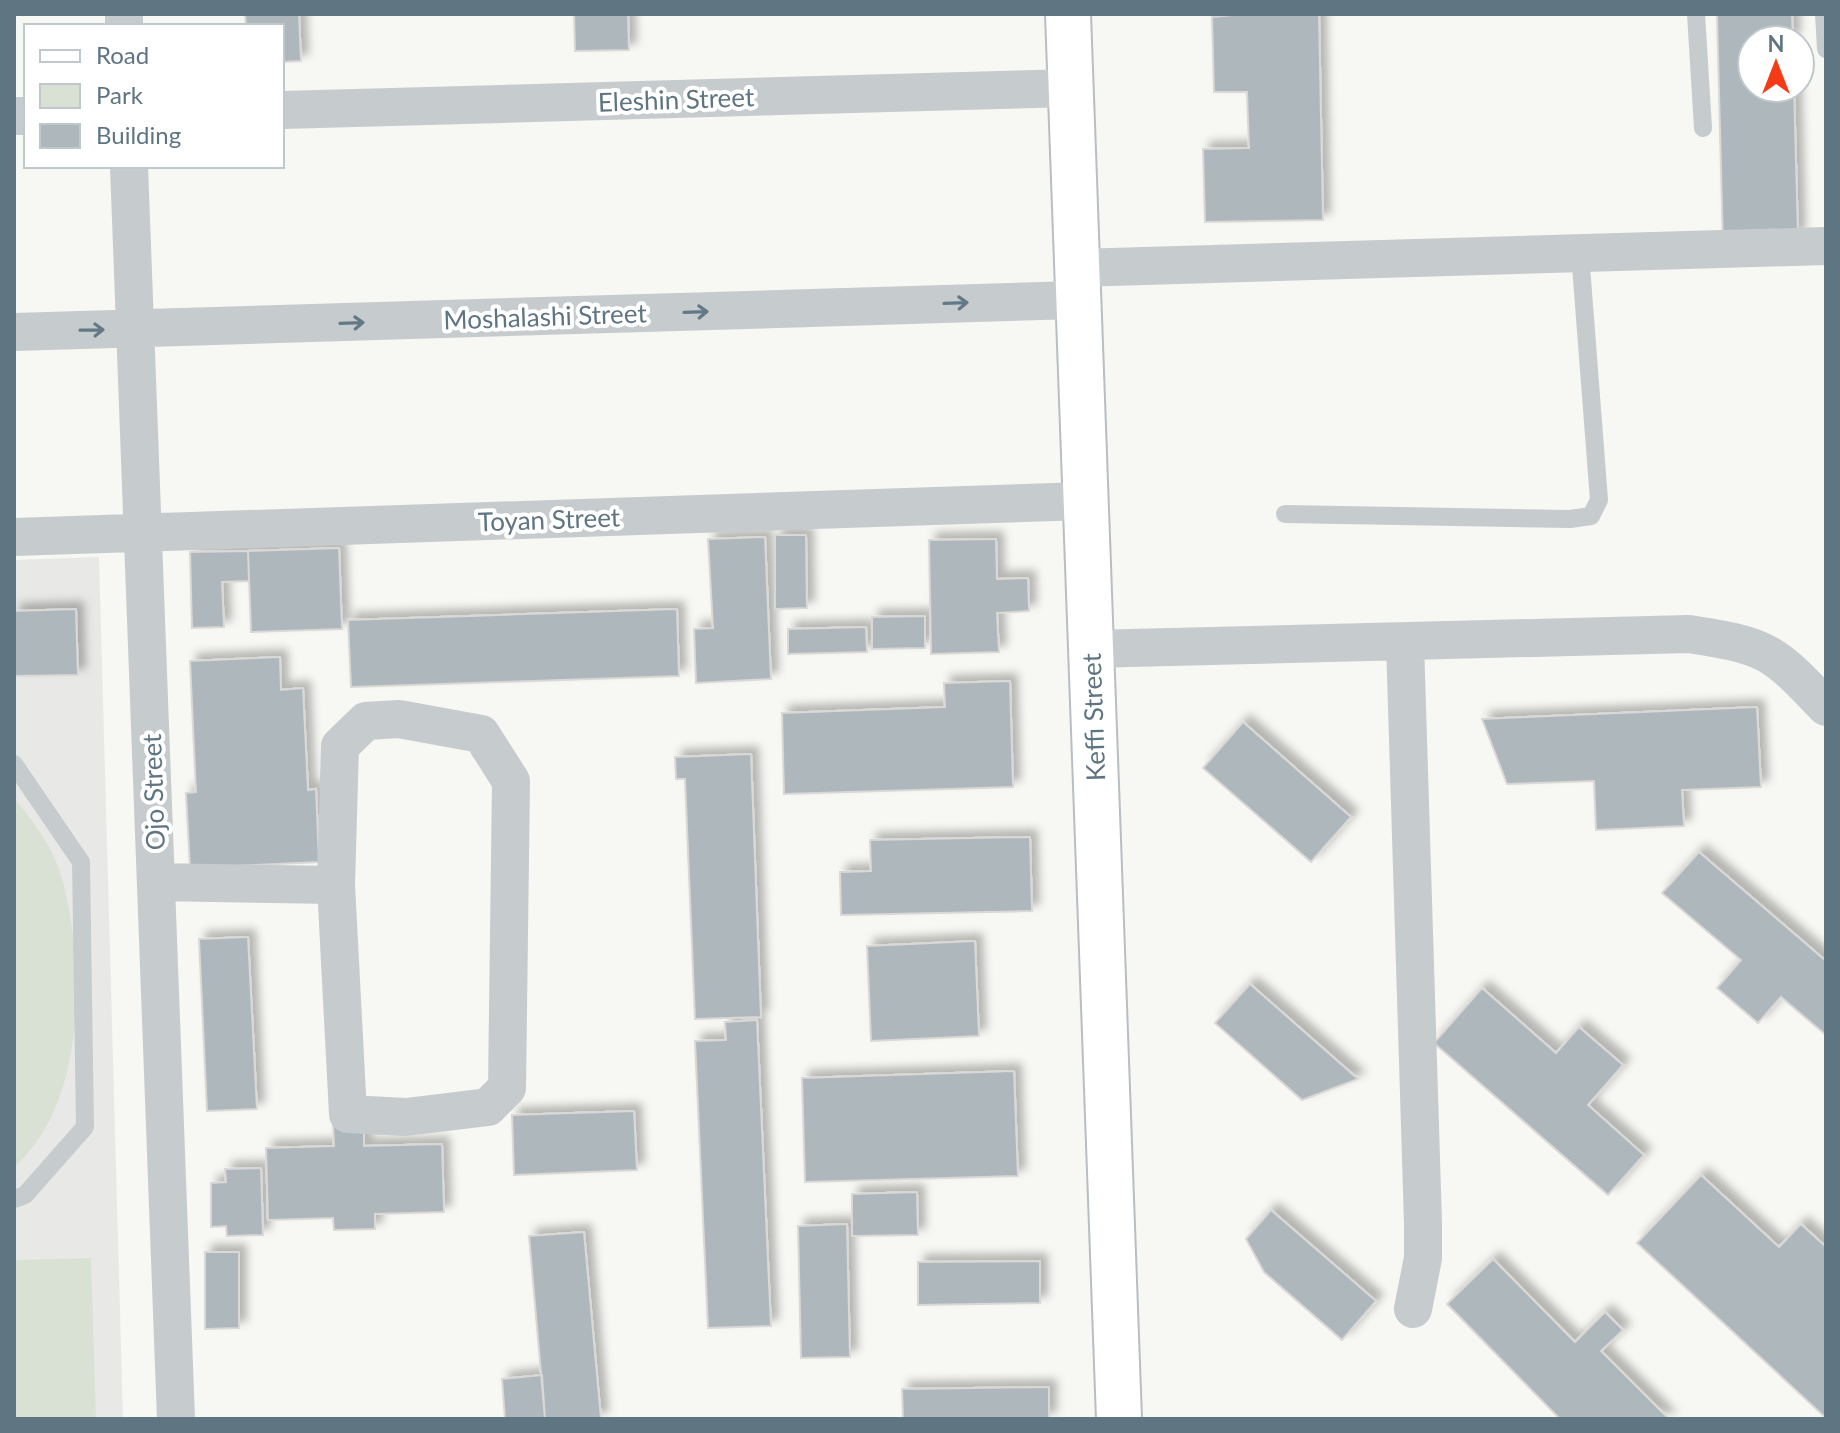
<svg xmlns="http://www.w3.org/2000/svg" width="1840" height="1433" viewBox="0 0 1840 1433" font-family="Lato,sans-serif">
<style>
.built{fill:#e8e9e7}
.green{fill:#d9e0d4}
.building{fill:#adb7bc;stroke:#d9d8d6;stroke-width:2;filter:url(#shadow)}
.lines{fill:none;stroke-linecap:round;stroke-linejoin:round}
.secondary-casing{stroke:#b8bec2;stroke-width:48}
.service{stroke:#c6cbce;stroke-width:18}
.minor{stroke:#c6cbce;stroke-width:38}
.secondary{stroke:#fff;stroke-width:44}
.oneway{stroke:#647986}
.labels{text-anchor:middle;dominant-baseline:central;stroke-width:8;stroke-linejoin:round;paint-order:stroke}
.street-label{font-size:26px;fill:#5f7582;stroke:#fff}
</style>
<defs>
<filter id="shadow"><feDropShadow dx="7" dy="-7" stdDeviation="4" flood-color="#0004"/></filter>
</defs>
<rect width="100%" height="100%" fill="#f7f7f3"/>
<path class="built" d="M 99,557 L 123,1419 L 14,1419 L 14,560 Z"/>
<path class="green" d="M 14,798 C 35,823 55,850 63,882 C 85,967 86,1105 14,1167 Z
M 91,1258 L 96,1419 L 14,1419 L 14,1260 Z"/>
<path class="building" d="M 245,14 L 299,14 L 301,61 L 282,62 L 282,26 L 246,26 Z
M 574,14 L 628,14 L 629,50 L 575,51 Z
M 1243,14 L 1319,14 L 1323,220 L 1205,222 L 1203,149 L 1249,148 L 1247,92 L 1214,92 L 1212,17 Z
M 1717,14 L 1792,14 L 1793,40 L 1752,40 L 1752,88 L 1794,88 L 1798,236 L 1723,247 Z
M 775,535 L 806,535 L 807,608 L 775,609 Z
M 765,537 L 771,679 L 696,683 L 694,629 L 713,628 L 708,539 Z
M 996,539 L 997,579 L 1028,578 L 1029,611 L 997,613 L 999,652 L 931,654 L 929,540 Z
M 339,548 L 342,629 L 251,632 L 248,551 Z
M 248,551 L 249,581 L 222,582 L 224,627 L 192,628 L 190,552 Z
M 76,609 L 78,675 L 14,676 L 14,611 Z
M 677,609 L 679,676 L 351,687 L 348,620 Z
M 925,616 L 925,648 L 872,649 L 872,617 Z
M 866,627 L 867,652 L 788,654 L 788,629 Z
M 280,657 L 281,690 L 303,688 L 308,790 L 316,789 L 319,862 L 190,868 L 186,793 L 196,792 L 190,661 Z
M 1010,681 L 1013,787 L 784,794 L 782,713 L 945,707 L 944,683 Z
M 1757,707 L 1761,787 L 1682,790 L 1684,826 L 1596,830 L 1594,781 L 1507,784 L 1482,719 Z
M 1243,722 L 1351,817 L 1311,862 L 1203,768 Z
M 751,754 L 761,1017 L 695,1019 L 685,779 L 676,779 L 675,757 Z
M 1030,837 L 1032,911 L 841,915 L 840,872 L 871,871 L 870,840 Z
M 1699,852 L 1826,961 L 1826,1035 L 1781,997 L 1758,1023 L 1717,988 L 1741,960 L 1662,893 Z
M 248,937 L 257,1109 L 207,1111 L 199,939 Z
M 975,941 L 979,1036 L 871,1041 L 867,946 Z
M 1250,984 L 1358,1079 L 1302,1100 L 1215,1023 Z
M 1482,988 L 1556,1053 L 1579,1027 L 1623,1065 L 1588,1105 L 1644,1155 L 1608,1195 L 1434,1043 Z
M 757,1020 L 771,1326 L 708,1328 L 695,1041 L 726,1040 L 725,1022 Z
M 1014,1071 L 1018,1176 L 805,1182 L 802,1078 Z
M 634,1111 L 637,1170 L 514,1175 L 512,1115 Z
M 333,1121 L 364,1121 L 364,1146 L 442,1144 L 444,1212 L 375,1214 L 375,1229 L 334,1230 L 333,1218 L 268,1220 L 266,1148 L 334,1146 Z
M 261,1168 L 263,1235 L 227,1236 L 226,1226 L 211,1227 L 211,1183 L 226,1182 L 225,1169 Z
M 1701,1175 L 1779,1247 L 1801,1224 L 1826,1247 L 1826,1418 L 1637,1243 Z
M 917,1192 L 918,1235 L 852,1236 L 852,1194 Z
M 1271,1210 L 1376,1301 L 1342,1340 L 1264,1272 L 1246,1239 Z
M 847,1224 L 850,1357 L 801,1358 L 798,1226 Z
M 584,1232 L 601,1419 L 545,1419 L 529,1236 Z
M 205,1252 L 239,1252 L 239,1328 L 205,1329 Z
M 1493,1259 L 1575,1342 L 1605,1312 L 1623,1330 L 1601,1351 L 1669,1419 L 1560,1419 L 1447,1304 Z
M 1040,1261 L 1040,1303 L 918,1305 L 918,1262 Z
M 542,1375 L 545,1419 L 505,1419 L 502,1379 Z
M 1049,1387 L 1049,1419 L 903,1419 L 902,1389 Z"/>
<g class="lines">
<g class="secondary-casing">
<path id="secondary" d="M 1068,14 L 1119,1419"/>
</g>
<path class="service" d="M 1696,14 L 1703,128
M 1824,14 L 1826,49
M 1285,514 L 1570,519 L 1591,516 L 1599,500 L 1580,253
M 14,764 L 81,862 L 85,1127 L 25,1195 L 14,1199"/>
<path class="minor" d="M 124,14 L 124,26
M 282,110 L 1071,88
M 14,116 L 26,116
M 129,166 L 176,1419
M 1076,268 L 1826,246
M 14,332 L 1076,300
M 14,537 L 1085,501
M 1405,642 L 1423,1223 L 1423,1258 L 1413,1309
M 1090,649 L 1689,634 C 1767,646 1772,650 1826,707
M 399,719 L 481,734 L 511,781 L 507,1088 L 488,1107 L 406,1117 L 348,1114 L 336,885 L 340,746 L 366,721 Z
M 156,882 L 336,885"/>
<use href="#secondary" class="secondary"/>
</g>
<defs><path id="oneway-shaft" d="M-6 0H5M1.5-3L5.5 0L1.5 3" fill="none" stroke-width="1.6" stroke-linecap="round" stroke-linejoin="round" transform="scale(2)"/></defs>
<g class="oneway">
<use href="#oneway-shaft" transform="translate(956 303) rotate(-2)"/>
<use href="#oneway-shaft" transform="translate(696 312) rotate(-2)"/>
<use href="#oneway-shaft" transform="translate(352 323) rotate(-2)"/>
<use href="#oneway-shaft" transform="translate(92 330) rotate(-1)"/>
</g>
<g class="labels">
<g class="street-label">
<text transform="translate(676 99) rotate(-2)">Eleshin Street</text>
<text transform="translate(545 316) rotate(-2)">Moshalashi Street</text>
<text transform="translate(549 519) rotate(-2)">Toyan Street</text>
<text transform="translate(1093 717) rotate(-92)">Keffi Street</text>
<text transform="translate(153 792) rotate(-92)">Ojo Street</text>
</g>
</g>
<rect width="1840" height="1433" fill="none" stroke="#5f7582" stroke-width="32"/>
<rect x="24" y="24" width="260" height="144" fill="#ffffff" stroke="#bfc8cd" stroke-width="2"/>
<rect x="40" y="50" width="40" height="12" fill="#ffffff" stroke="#bfc8cd" stroke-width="2"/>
<text x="96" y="64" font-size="24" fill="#5f7582">Road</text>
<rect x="40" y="84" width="40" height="24" fill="#d9e0d4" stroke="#bfc8cd" stroke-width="2"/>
<text x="96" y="104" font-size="24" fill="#5f7582">Park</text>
<rect x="40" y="124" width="40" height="24" fill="#adb7bc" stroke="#bfc8cd" stroke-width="2"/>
<text x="96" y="144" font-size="24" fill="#5f7582">Building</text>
<g transform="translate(1776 64)"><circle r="38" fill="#ffffff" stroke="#bfc8cd" stroke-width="2"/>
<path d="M0-6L14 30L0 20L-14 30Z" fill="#f53b16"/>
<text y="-12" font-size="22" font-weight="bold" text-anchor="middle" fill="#5f7582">N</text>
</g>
</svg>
